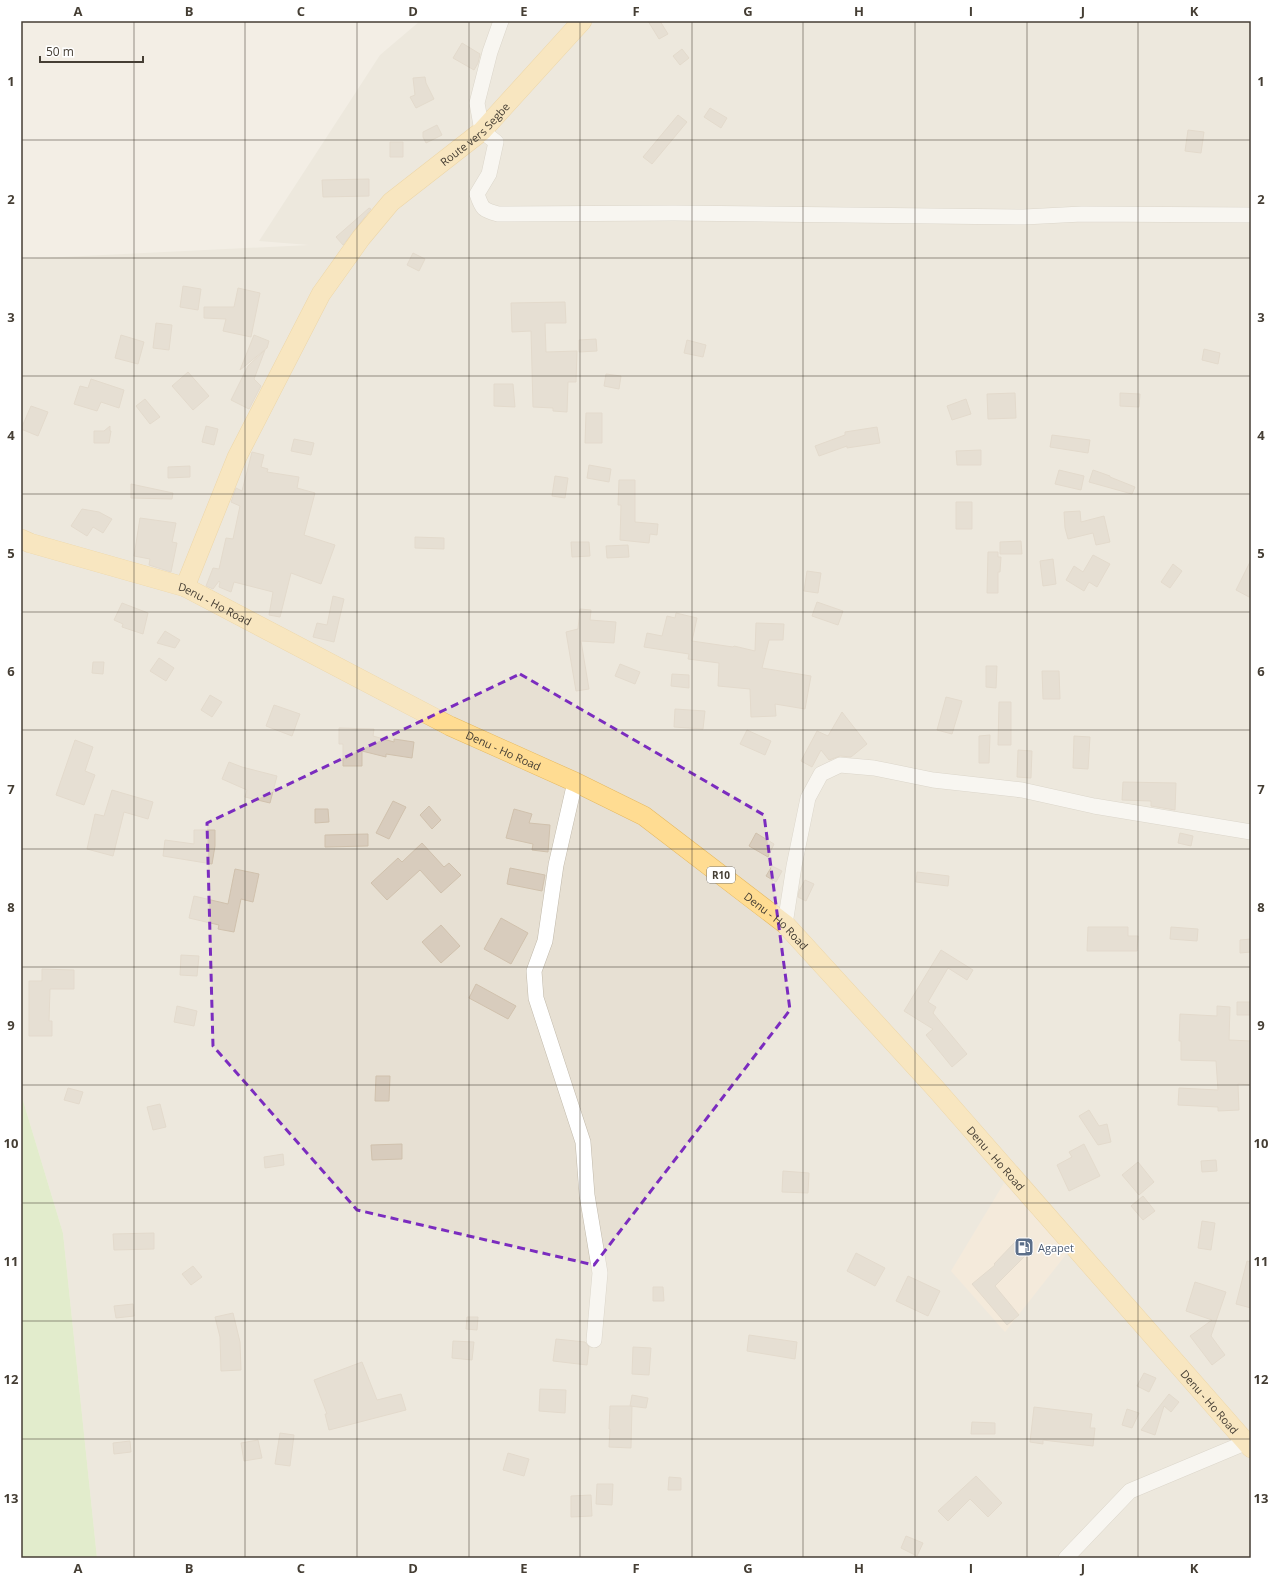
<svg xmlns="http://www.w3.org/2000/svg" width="1272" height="1579" viewBox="0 0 1272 1579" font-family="'Open Sans',sans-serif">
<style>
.residential{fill:#e7e0d3}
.commercial{fill:#f6e4cf}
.green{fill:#cfe8ad}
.building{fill:#d8ccbd;stroke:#d0c1ad}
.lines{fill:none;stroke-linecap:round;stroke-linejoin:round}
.minor-casing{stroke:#c1b9aa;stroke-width:16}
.major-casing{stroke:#e6b960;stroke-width:20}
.minor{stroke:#fff;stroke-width:15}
.major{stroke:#ffdc92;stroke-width:19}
.marked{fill:none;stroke:#7b2cbf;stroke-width:3;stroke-dasharray:8 5;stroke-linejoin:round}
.grid{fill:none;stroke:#453e34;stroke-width:1;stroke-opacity:0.55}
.labels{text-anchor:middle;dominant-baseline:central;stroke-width:3;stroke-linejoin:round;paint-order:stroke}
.shield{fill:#fff;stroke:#7d7871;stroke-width:1}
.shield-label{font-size:10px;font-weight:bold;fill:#453e34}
.street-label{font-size:11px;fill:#453e34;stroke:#fff}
.service-label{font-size:11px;fill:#4e5e75;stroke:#fff;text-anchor:start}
.neatline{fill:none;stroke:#453e34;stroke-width:1.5}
.grid-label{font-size:13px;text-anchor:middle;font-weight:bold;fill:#453e34}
</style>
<rect width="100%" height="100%" fill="#f3eee5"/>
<path class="residential" d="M 420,21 L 1251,21 L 1251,1558 L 97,1558 L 63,1233 L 21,1094 L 21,259 L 309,245 L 259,241 L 380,55 Z"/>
<path class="commercial" d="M 1004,1183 L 1068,1252 L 1005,1332 L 951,1271 Z"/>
<path class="green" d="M 21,1094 L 63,1233 L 97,1558 L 21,1558 Z"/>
<path class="building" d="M 648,21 L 660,21 L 668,34 L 659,39 Z
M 462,43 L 480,54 L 478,63 L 474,70 L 453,58 Z
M 682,49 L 689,58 L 680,65 L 673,56 Z
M 425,77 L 426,83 L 434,99 L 416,108 L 410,97 L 415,95 L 413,78 Z
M 710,108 L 727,118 L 721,128 L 704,117 Z
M 678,115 L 687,122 L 652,164 L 643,157 Z
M 437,125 L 442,135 L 426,143 L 423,137 L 423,132 Z
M 1188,130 L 1204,132 L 1201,153 L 1185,151 Z
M 390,142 L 403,142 L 403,157 L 390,157 Z
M 369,179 L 369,196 L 323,197 L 322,180 Z
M 369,208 L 371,209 L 343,245 L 336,237 Z
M 413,253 L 425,259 L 419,271 L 407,265 Z
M 183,286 L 201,289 L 198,310 L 180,307 Z
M 238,288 L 260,293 L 251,337 L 223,331 L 226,319 L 204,318 L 204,307 L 234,307 Z
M 565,302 L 566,323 L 545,323 L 546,352 L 577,351 L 576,382 L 568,382 L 567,412 L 553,411 L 553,408 L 533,407 L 531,331 L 512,332 L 511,303 Z
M 156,323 L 172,325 L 169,350 L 153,348 Z
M 121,335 L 144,342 L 138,364 L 115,358 Z
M 254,335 L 269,341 L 267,348 L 240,370 Z
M 596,339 L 597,351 L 579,352 L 579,340 Z
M 687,340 L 706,345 L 703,357 L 684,353 Z
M 1204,349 L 1220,353 L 1218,364 L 1202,360 Z
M 265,350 L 254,379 L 261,386 L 249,409 L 231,400 L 248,366 Z
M 188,372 L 209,396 L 193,410 L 172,386 Z
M 606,374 L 621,376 L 619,389 L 604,386 Z
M 91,379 L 124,390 L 119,408 L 101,402 L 97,411 L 74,404 L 80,386 L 88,388 Z
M 494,384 L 513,384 L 515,407 L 494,406 Z
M 1015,393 L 1016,418 L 988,419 L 987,394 Z
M 1120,393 L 1140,394 L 1139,407 L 1120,406 Z
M 145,399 L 160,417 L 150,424 L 136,406 Z
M 966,399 L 971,414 L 952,420 L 947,406 Z
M 31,406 L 48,412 L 38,436 L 21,429 Z
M 586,413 L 602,413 L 602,443 L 585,443 Z
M 110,426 L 110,431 L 111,431 L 109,443 L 94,443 L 94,431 L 104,431 Z
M 206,426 L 218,429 L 214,445 L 202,442 Z
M 877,427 L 880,443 L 847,448 L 847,446 L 819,456 L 815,446 L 845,435 L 845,432 Z
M 1052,435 L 1090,440 L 1088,453 L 1050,447 Z
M 294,439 L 314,443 L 311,455 L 291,451 Z
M 981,450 L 981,465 L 957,465 L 956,451 Z
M 252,452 L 264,455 L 261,467 L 268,469 L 267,472 L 299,477 L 297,488 L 315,493 L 304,535 L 335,545 L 321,584 L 291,573 L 280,617 L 269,615 L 273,592 L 234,582 L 231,592 L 219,587 L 220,582 L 219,581 L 213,589 L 206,586 L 213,568 L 219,569 L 226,538 L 233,539 L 240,506 L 231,502 L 236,488 L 242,491 Z
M 589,465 L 611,469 L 609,482 L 587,478 Z
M 190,466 L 190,477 L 168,478 L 168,467 Z
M 1059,470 L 1084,476 L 1081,490 L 1055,484 Z
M 1093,470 L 1110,476 L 1110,477 L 1135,487 L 1132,494 L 1089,482 Z
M 555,476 L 568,478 L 565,498 L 552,496 Z
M 619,480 L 635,480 L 635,522 L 658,524 L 657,535 L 650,534 L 649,543 L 620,540 L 621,505 L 618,505 Z
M 131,484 L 173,493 L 172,499 L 131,498 Z
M 956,502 L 972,502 L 972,529 L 956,529 Z
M 82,509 L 99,512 L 112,519 L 103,533 L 93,527 L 87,536 L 71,526 Z
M 1080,511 L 1081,522 L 1104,516 L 1110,542 L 1096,545 L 1093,533 L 1068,539 L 1065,528 L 1064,512 Z
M 140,518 L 176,523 L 172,542 L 177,543 L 171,572 L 149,565 L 150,559 L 134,556 Z
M 415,537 L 444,538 L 444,549 L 415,548 Z
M 1021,541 L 1022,554 L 1000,554 L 1000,542 Z
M 571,542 L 589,542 L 590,556 L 572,557 Z
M 628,545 L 629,557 L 607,558 L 606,546 Z
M 988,552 L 998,552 L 998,557 L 1001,557 L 1000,572 L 998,572 L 998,593 L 987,593 Z
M 1093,555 L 1110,564 L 1097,587 L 1089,582 L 1084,591 L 1066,580 L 1074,566 L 1083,572 Z
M 1053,559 L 1056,584 L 1043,586 L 1040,561 Z
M 1251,560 L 1251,598 L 1236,590 Z
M 1173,564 L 1182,571 L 1170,588 L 1161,582 Z
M 807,571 L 821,573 L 818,593 L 804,591 Z
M 333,596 L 344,599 L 334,642 L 313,637 L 317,623 L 327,625 Z
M 817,602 L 843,611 L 838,625 L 812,616 Z
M 122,603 L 148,613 L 143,634 L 122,627 L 123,624 L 114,620 Z
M 580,609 L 591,610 L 590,620 L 616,622 L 614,643 L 581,641 L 589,689 L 576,691 L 566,632 L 578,629 Z
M 676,613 L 697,618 L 692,641 L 733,647 L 734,646 L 755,651 L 756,623 L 784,624 L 783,640 L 769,640 L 762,668 L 811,676 L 805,709 L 775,704 L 776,716 L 751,717 L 750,689 L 718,686 L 719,663 L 688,659 L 689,654 L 644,647 L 647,633 L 662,636 L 667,616 L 675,618 Z
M 165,631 L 180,640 L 175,648 L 157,643 Z
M 159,658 L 174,668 L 166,681 L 150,671 Z
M 93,662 L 104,662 L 103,674 L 92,673 Z
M 620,664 L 640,672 L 635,684 L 615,676 Z
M 986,666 L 997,666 L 996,688 L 986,687 Z
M 1042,671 L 1059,671 L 1060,699 L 1043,699 Z
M 672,674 L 689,675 L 689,688 L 671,686 Z
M 210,695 L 222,702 L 212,717 L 201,710 Z
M 946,697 L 962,701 L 952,734 L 937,730 Z
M 999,702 L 1011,702 L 1011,745 L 998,745 Z
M 274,705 L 300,714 L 292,736 L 266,726 Z
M 675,709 L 705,711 L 703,729 L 674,727 Z
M 842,712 L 867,744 L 851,757 L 840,756 L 829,760 L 821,750 L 812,767 L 801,761 L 817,731 L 828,736 Z
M 339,728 L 374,729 L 373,736 L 394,742 L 394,739 L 414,742 L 412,758 L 386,754 L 386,757 L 362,751 L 362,766 L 343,766 L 343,744 L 339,744 Z
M 747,730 L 771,741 L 765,755 L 740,744 Z
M 990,735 L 989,763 L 979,763 L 979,736 Z
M 1074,736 L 1090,737 L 1088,769 L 1073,768 Z
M 75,740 L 93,747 L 85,771 L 95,775 L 84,805 L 56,795 Z
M 1018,750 L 1032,751 L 1031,778 L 1017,777 Z
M 229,762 L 242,767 L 277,776 L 270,803 L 245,797 L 247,790 L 222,779 Z
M 1123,782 L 1176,783 L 1175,810 L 1151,806 L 1151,801 L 1122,800 Z
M 112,790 L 153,802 L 148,819 L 124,812 L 113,856 L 87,849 L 95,814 L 104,816 Z
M 393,801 L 406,807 L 389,839 L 376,833 Z
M 429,806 L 441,820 L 432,829 L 420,815 Z
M 315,809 L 328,809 L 329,822 L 315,823 Z
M 514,809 L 532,814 L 529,823 L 550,825 L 548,852 L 532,850 L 533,844 L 506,838 Z
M 194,830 L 215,830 L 215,846 L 212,864 L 163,856 L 165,840 L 194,844 Z
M 756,833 L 774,844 L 768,857 L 749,846 Z
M 1180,833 L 1193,836 L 1191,846 L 1178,843 Z
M 368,834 L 368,846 L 325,847 L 325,835 Z
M 422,843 L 444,867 L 449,863 L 461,875 L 441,893 L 420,870 L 387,900 L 371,883 L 398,858 L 402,862 Z
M 772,866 L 782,871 L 776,882 L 766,876 Z
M 510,868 L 545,875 L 542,891 L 507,884 Z
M 235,869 L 259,874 L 253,902 L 241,899 L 234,932 L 218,929 L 219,925 L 189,918 L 194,896 L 228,904 Z
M 917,872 L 949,876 L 948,886 L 916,882 Z
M 805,880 L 814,884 L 806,901 L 798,897 L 799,891 Z
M 501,918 L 528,933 L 511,964 L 484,949 Z
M 441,925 L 460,946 L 441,963 L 422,942 Z
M 1088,927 L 1128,927 L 1128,936 L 1138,936 L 1137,951 L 1087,951 Z
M 1171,927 L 1198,929 L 1197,941 L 1170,939 Z
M 1251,939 L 1251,952 L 1240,953 L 1240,940 Z
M 941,950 L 973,970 L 967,980 L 948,968 L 928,1002 L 936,1007 L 933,1013 L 967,1054 L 952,1067 L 926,1035 L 933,1029 L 904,1011 Z
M 181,955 L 199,956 L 197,976 L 180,975 Z
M 42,969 L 74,970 L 74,989 L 50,989 L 49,1021 L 52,1021 L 52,1036 L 29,1036 L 29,981 L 42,981 Z
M 476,984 L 516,1006 L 508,1019 L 469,998 Z
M 1237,1002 L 1251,1002 L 1251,1015 L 1237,1015 Z
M 177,1006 L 197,1011 L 194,1026 L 174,1022 Z
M 1217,1006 L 1230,1007 L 1229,1040 L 1251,1041 L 1251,1085 L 1238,1084 L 1239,1110 L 1218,1111 L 1218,1107 L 1178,1105 L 1179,1088 L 1218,1090 L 1216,1061 L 1181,1060 L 1181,1041 L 1179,1041 L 1180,1014 L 1217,1016 Z
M 376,1076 L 390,1076 L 389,1101 L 375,1101 Z
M 68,1088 L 83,1092 L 79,1104 L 64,1100 Z
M 160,1104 L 166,1127 L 153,1130 L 147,1107 Z
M 1089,1110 L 1099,1126 L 1107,1124 L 1111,1142 L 1098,1145 L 1079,1116 Z
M 402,1144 L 402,1159 L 372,1160 L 371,1145 Z
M 1084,1144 L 1100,1176 L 1069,1191 L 1057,1165 L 1072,1157 L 1069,1152 Z
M 283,1154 L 284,1165 L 265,1168 L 264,1157 Z
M 1216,1160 L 1217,1171 L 1202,1172 L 1201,1161 Z
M 1138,1162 L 1154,1182 L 1139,1195 L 1122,1175 Z
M 783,1171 L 809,1173 L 808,1193 L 782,1192 Z
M 1143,1196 L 1155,1211 L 1143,1220 L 1131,1206 Z
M 1202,1221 L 1215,1223 L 1211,1250 L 1198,1248 Z
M 154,1233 L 154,1249 L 114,1250 L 113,1234 Z
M 1015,1242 L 1027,1254 L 995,1286 L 1019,1315 L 1007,1325 L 972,1284 L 995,1265 L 994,1264 Z
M 856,1253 L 885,1268 L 875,1286 L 847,1271 Z
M 1247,1261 L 1251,1262 L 1251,1308 L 1236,1304 Z
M 193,1266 L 202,1277 L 191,1285 L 182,1274 Z
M 908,1276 L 940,1291 L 928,1316 L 896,1301 Z
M 1195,1282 L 1226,1292 L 1211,1336 L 1225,1355 L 1212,1365 L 1190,1336 L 1212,1320 L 1186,1311 Z
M 653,1287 L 663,1287 L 664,1301 L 653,1301 Z
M 133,1304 L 134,1316 L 116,1318 L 114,1306 Z
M 233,1313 L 240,1342 L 241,1370 L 221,1371 L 220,1337 L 215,1317 Z
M 467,1317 L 478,1317 L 477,1330 L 466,1329 Z
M 749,1335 L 797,1342 L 795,1359 L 747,1351 Z
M 556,1339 L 585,1342 L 589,1347 L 587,1365 L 553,1361 Z
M 453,1341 L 474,1342 L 472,1360 L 452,1358 Z
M 633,1347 L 651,1348 L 649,1375 L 632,1374 Z
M 362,1362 L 377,1400 L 401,1394 L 406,1410 L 329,1430 L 325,1414 L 327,1414 L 314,1380 Z
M 1144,1373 L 1156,1378 L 1149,1392 L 1137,1386 Z
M 540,1389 L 566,1390 L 565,1413 L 539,1411 Z
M 1169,1394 L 1179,1402 L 1171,1412 L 1164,1406 L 1155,1435 L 1141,1430 Z
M 632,1395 L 648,1398 L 646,1408 L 630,1406 Z
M 610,1406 L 632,1406 L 631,1448 L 609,1447 L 610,1429 L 609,1429 Z
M 1034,1407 L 1092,1414 L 1090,1428 L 1095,1428 L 1093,1446 L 1043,1440 L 1043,1444 L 1030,1442 Z
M 1127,1409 L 1139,1413 L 1132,1428 L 1122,1425 Z
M 972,1422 L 995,1423 L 995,1434 L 971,1434 Z
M 280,1433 L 294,1435 L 290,1466 L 275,1464 Z
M 258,1440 L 262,1458 L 244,1461 L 241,1443 Z
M 130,1441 L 131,1452 L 114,1454 L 113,1443 Z
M 508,1453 L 529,1459 L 524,1476 L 503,1470 Z
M 976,1476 L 1002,1503 L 988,1517 L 970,1499 L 948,1521 L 938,1511 Z
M 669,1477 L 681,1478 L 681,1490 L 668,1490 Z
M 597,1484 L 613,1484 L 612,1505 L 596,1504 Z
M 591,1495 L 592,1516 L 571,1517 L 571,1496 Z
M 906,1536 L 923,1543 L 917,1556 L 901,1548 Z"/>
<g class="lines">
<g class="minor-casing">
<path id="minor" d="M 501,21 L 490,52 L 477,103 L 482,131 L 496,142 L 489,174 L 477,194 C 482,209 483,210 498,214 L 674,213 L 1024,217 L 1082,214 L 1251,215
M 575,782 L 556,865 L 545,941 L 534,971 L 536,998 L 583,1142 L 587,1195 L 600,1273 L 594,1340
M 785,924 L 794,866 L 808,798 L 821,774 L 840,765 L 874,768 L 933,780 L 1022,790 L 1094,806 L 1251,832
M 1066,1558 L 1130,1491 L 1247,1442"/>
</g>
<g class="major-casing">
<g id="major">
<path id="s1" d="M 21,539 L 30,543 L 185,587 L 450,726 L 575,782 L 644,816 L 785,924 L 935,1088 L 1251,1448"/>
<path id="s2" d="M 185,587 L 237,457 L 321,294 L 361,238 L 391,202 L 482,131 L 582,21"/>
</g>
</g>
<use href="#minor" class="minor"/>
<use href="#major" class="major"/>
</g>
<path d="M0 0H1272V1579H0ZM 520,674 L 764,815 L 790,1010 L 594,1265 L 357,1210 L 213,1046 L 207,823 Z" fill="#f3eee5" fill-opacity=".55" fill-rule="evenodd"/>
<path class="marked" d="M 520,674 L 764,815 L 790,1010 L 594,1265 L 357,1210 L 213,1046 L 207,823 Z"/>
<path class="grid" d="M 134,21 L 134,1558M 245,21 L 245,1558M 357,21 L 357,1558M 469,21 L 469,1558M 580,21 L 580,1558M 692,21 L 692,1558M 803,21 L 803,1558M 915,21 L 915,1558M 1027,21 L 1027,1558M 1138,21 L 1138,1558M 21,140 L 1251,140M 21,258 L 1251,258M 21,376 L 1251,376M 21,494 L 1251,494M 21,612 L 1251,612M 21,730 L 1251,730M 21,849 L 1251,849M 21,967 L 1251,967M 21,1085 L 1251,1085M 21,1203 L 1251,1203M 21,1321 L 1251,1321M 21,1439 L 1251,1439"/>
<defs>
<g id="fuel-square" transform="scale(1)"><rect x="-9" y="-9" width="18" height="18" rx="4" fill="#5c6f8a" stroke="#fff"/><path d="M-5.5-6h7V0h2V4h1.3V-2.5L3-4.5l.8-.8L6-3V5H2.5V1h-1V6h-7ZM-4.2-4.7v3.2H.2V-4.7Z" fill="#fff"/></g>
</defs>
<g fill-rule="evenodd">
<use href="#fuel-square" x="1024" y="1247"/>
</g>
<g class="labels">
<rect class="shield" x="707" y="867" width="28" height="16" rx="3"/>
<g class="shield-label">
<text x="721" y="875">R10</text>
</g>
<g class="street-label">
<text stroke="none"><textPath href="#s2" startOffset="547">Route vers Segbe</textPath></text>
<text stroke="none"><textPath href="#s1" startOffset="205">Denu - Ho Road</textPath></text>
<text stroke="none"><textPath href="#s1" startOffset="529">Denu - Ho Road</textPath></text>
<text stroke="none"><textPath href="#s1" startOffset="853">Denu - Ho Road</textPath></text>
<text stroke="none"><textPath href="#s1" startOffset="1177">Denu - Ho Road</textPath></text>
<text stroke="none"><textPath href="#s1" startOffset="1501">Denu - Ho Road</textPath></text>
</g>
<g class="service-label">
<text x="1038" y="1247">Agapet</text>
</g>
</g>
<rect width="1272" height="1579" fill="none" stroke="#ffffff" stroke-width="44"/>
<path d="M40 56v6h103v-6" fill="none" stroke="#453e34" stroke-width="2"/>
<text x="46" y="56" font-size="12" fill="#453e34" stroke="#ffffff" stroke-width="3" paint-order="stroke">50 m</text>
<rect x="22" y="22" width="1228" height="1535" class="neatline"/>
<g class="grid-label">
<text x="78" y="16">A</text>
<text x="189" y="16">B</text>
<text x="301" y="16">C</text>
<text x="413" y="16">D</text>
<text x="524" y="16">E</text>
<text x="636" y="16">F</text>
<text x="748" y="16">G</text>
<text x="859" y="16">H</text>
<text x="971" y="16">I</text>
<text x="1083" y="16">J</text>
<text x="1194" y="16">K</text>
<text x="11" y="86">1</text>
<text x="1261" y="86">1</text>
<text x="11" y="204">2</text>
<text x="1261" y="204">2</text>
<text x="11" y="322">3</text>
<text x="1261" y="322">3</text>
<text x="11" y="440">4</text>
<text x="1261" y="440">4</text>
<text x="11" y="558">5</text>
<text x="1261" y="558">5</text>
<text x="11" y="676">6</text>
<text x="1261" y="676">6</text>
<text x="11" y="794">7</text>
<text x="1261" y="794">7</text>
<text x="11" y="912">8</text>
<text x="1261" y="912">8</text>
<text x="11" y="1030">9</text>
<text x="1261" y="1030">9</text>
<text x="11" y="1148">10</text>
<text x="1261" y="1148">10</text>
<text x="11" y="1266">11</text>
<text x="1261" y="1266">11</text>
<text x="11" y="1384">12</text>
<text x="1261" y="1384">12</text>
<text x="11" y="1503">13</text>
<text x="1261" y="1503">13</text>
<text x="78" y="1573">A</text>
<text x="189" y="1573">B</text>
<text x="301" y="1573">C</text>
<text x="413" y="1573">D</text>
<text x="524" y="1573">E</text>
<text x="636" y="1573">F</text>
<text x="748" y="1573">G</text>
<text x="859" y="1573">H</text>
<text x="971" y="1573">I</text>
<text x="1083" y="1573">J</text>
<text x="1194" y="1573">K</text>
</g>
</svg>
